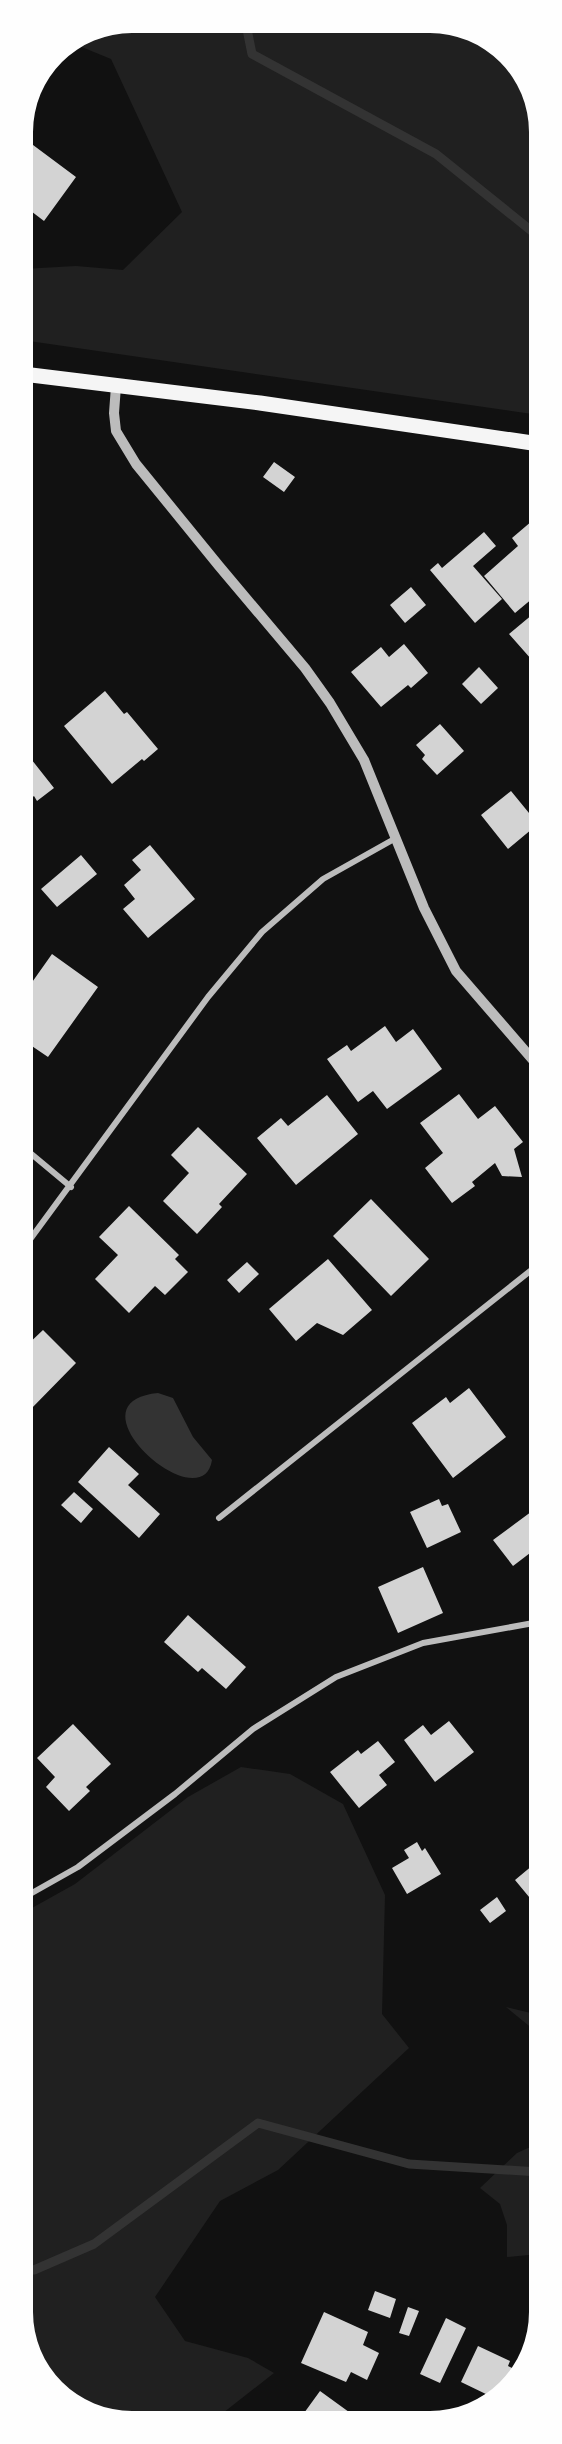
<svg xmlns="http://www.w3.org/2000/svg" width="562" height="2444" viewBox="0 0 562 2444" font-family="Montserrat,sans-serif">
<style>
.green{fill:#202020}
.water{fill:#333}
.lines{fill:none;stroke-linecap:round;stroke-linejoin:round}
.stream{stroke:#333;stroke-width:9}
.building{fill:#d3d3d3}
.minor{stroke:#bcbcbc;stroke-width:6}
.tertiary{stroke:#bcbcbc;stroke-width:10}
.primary{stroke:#f5f5f5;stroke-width:15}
</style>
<rect width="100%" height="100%" fill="#111"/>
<path class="green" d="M 132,23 L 458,26 L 512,60 L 539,118 L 539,415 L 29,341 L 23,335 L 23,269 L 76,266 L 123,270 L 182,212 L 111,59 L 72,43 L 91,31 Z
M 241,1767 L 290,1774 L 343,1804 L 385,1895 L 382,2014 L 409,2048 L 278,2170 L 220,2201 L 155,2297 L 185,2341 L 248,2358 L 274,2373 L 214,2420 L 110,2419 L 50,2384 L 23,2326 L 23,1913 L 75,1884 L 188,1797 Z
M 506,2007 L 539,2015 L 539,2034 Z
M 528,2148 L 539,2148 L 539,2254 L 507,2257 L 507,2225 L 500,2204 L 480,2188 L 517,2153 Z"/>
<path class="water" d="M 158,1393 L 173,1398 L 193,1437 L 212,1460 C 202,1523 64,1402 158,1393 Z"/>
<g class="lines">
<path class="stream" d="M 246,24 L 252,54 L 436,154 L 539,237
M 23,2270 L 34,2270 L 94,2244 L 258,2123 L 409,2164 L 539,2172"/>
</g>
<path class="building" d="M 29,142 L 76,177 L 44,221 L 23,205 L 23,150 Z
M 274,462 L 295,477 L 284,492 L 263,477 Z
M 539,515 L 539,593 L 515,613 L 484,576 L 518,546 L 512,538 Z
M 484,532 L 496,546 L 473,566 L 502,599 L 475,623 L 430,570 L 438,563 L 442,568 Z
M 411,587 L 426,605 L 405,623 L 390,605 Z
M 539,609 L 539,668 L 509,634 Z
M 404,644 L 428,673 L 411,688 L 408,685 L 381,707 L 351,672 L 381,647 L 389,657 Z
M 479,667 L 498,688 L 481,704 L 462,684 Z
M 105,691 L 124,714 L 127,712 L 158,749 L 144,761 L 142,759 L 112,784 L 64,726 Z
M 440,724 L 464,751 L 437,775 L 422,759 L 425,755 L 416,745 Z
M 24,750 L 54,788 L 37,801 L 34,796 L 23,805 Z
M 511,791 L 538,824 L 508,849 L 481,815 Z
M 150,845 L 195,899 L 148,938 L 123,909 L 135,899 L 124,885 L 141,870 L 132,860 Z
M 81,855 L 97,874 L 57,907 L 41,889 Z
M 52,954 L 98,987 L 48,1057 L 23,1040 L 23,1008 L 26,1003 L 23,1001 L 23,995 Z
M 385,1026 L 396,1042 L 413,1029 L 442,1069 L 387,1109 L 373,1091 L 358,1102 L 327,1059 L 347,1045 L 351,1051 Z
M 459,1094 L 478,1119 L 495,1106 L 523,1142 L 514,1149 L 522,1177 L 502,1176 L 495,1163 L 472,1182 L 475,1186 L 452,1203 L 425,1168 L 443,1153 L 420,1123 Z
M 327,1095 L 358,1134 L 296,1185 L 257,1138 L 281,1118 L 288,1126 Z
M 198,1127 L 247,1174 L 219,1204 L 222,1207 L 197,1234 L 163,1201 L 189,1173 L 171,1155 Z
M 371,1199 L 429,1259 L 391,1296 L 333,1236 Z
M 129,1206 L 179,1255 L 175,1259 L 188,1272 L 165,1295 L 155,1286 L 129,1313 L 95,1279 L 118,1255 L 99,1237 Z
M 328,1259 L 372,1310 L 343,1335 L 317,1323 L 296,1341 L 269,1309 Z
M 247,1262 L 259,1274 L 239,1293 L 227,1280 Z
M 43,1330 L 76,1363 L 28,1412 L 23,1406 L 23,1349 Z
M 469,1388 L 506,1437 L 453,1478 L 412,1423 L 446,1397 L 450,1403 Z
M 109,1447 L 139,1474 L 128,1485 L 160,1514 L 139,1538 L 78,1482 Z
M 74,1492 L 93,1509 L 81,1523 L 61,1505 Z
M 439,1499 L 442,1506 L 448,1504 L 461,1532 L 427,1548 L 410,1512 Z
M 539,1506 L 539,1557 L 534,1550 L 513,1566 L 493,1540 Z
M 423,1567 L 443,1613 L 398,1633 L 378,1587 Z
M 188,1615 L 246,1667 L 226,1689 L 202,1668 L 198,1672 L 164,1642 Z
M 449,1721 L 474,1752 L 435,1782 L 404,1740 L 423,1725 L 431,1735 Z
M 73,1724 L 111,1764 L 86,1787 L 90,1791 L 69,1811 L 46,1787 L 55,1777 L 37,1758 Z
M 378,1741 L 395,1762 L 379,1775 L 387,1785 L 359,1808 L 330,1772 L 358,1750 L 361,1754 Z
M 417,1842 L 422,1851 L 425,1848 L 441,1874 L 407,1894 L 392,1868 L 409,1858 L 404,1850 Z
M 539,1860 L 539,1909 L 515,1880 Z
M 497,1897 L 506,1911 L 490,1923 L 480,1910 Z
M 375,2291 L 396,2299 L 390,2318 L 368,2310 Z
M 408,2307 L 419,2311 L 409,2336 L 399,2333 Z
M 324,2312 L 368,2332 L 363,2345 L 379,2353 L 367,2380 L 351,2372 L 346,2382 L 301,2363 Z
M 446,2318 L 466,2328 L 440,2383 L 420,2374 Z
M 478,2346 L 510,2361 L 508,2366 L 518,2371 L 512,2384 L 490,2396 L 461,2382 Z
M 320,2391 L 360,2420 L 299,2420 Z"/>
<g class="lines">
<path class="minor" d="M 23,1147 L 71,1187
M 23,1249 L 208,997 L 262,932 L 323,879 L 396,838
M 219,1518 L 539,1264
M 23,1898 L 78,1867 L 175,1794 L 253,1729 L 336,1677 L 423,1643 L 539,1622"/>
<path class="tertiary" d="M 116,386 L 114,413 L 116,431 L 136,464 L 219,566 L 305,668 L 330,703 L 364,760 L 424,908 L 456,971 L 539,1067"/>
<path class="primary" d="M 23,374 L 260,403 L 539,444"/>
</g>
<path d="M0 0H562V2444H0ZM132 33H430A99 99 0 0 1 529 132V2312A99 99 0 0 1 430 2411H132A99 99 0 0 1 33 2312V132A99 99 0 0 1 132 33Z" fill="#fefefe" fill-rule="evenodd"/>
</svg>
